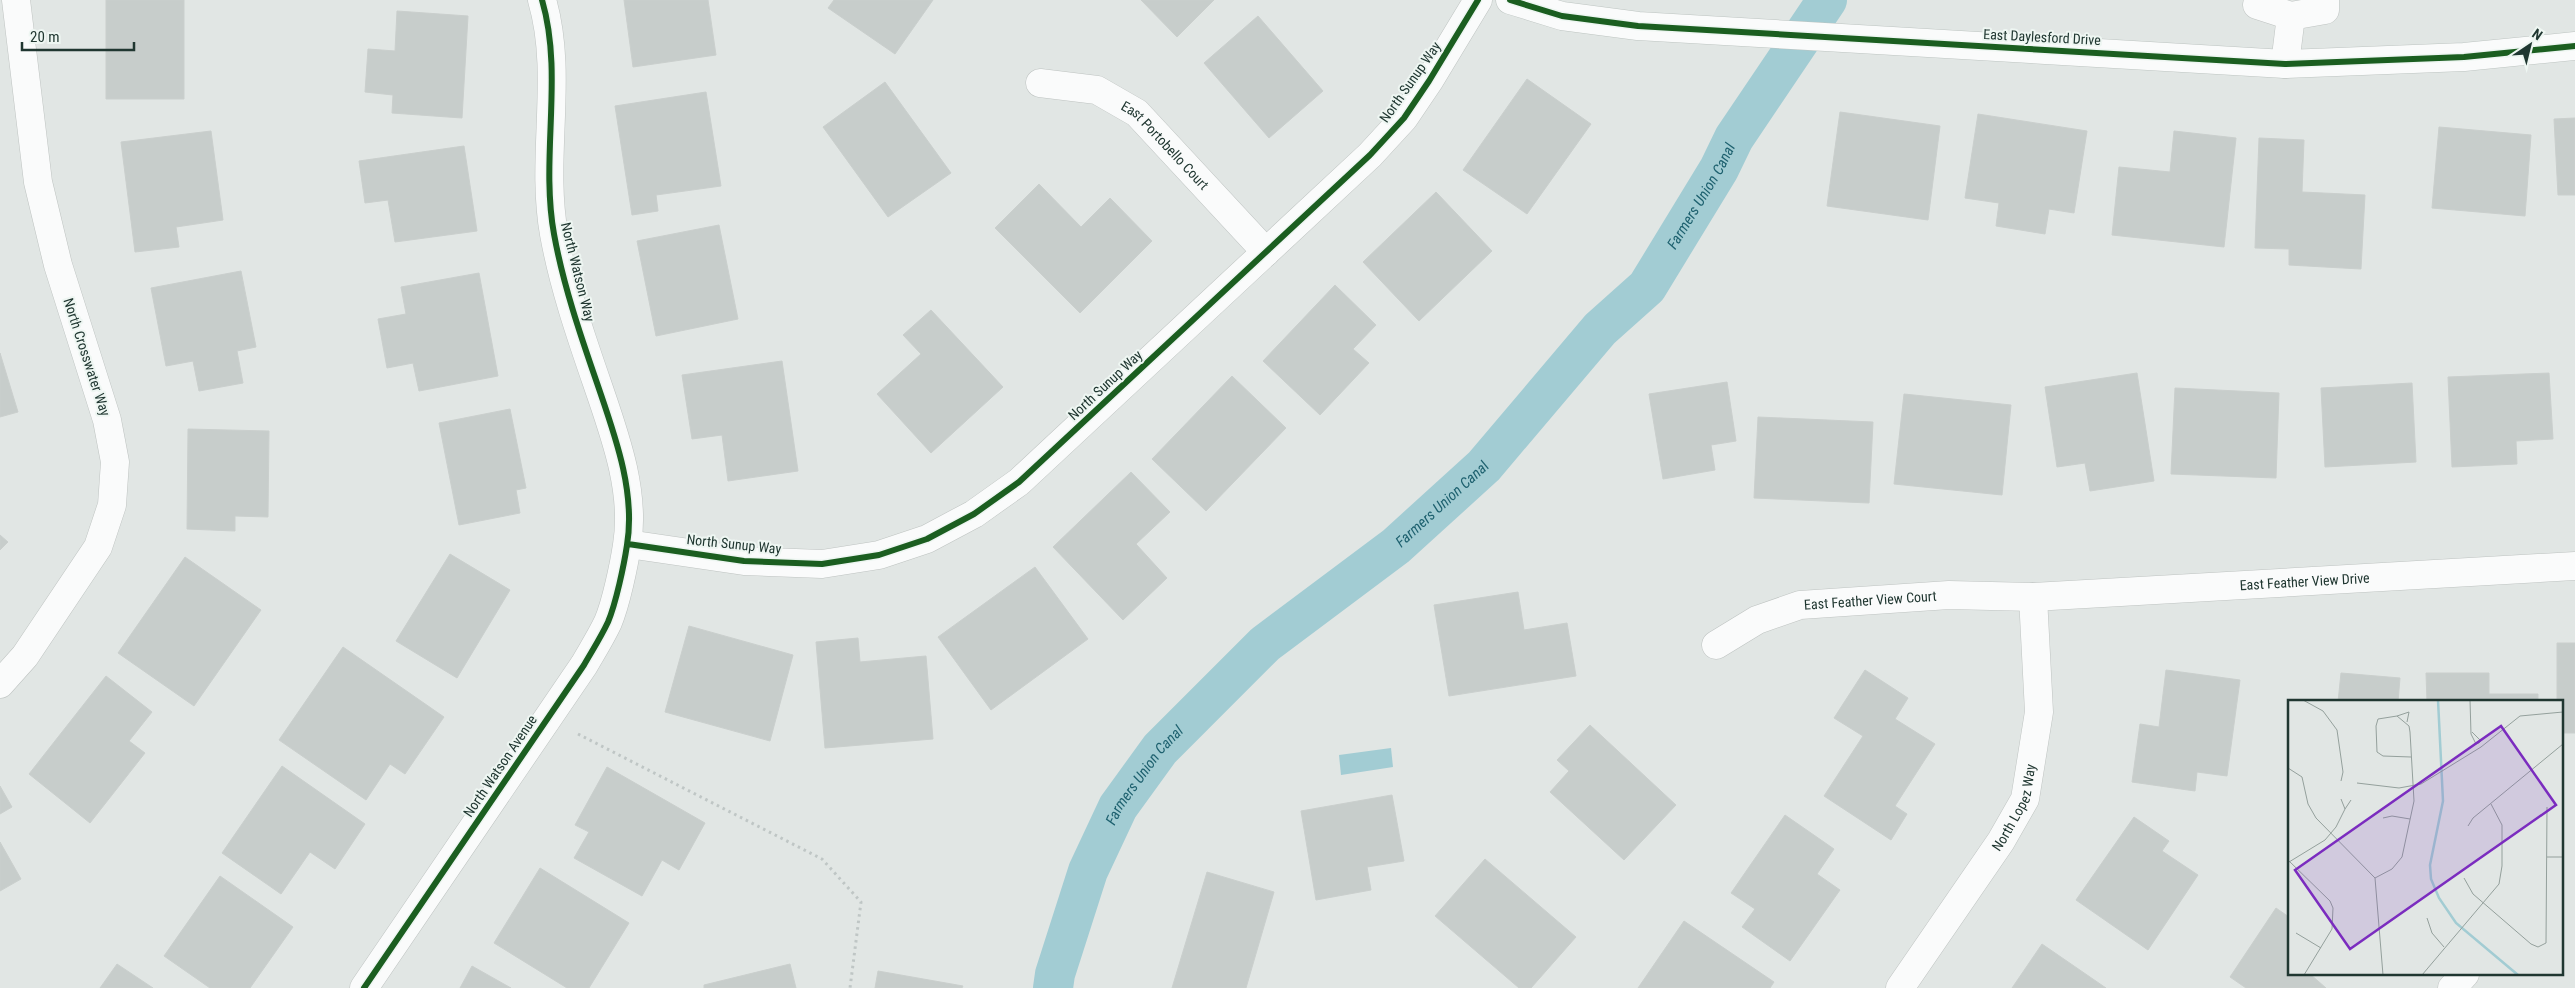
<svg xmlns="http://www.w3.org/2000/svg" width="2575" height="988" viewBox="0 0 2575 988" font-family="'Roboto Condensed',sans-serif">
<style>
.water{fill:#a2ccd3}
.lines{fill:none;stroke-linecap:round;stroke-linejoin:round}
.canal{stroke:#a2ccd3;stroke-width:40}
.building{fill:#c7cdcb;stroke:#cacfcd}
.street-casing{stroke:#bec3c1;stroke-width:29}
.secondary-casing{stroke:#bdc4c1;stroke-width:29}
.path{stroke:#bfc6c5;stroke-width:3;stroke-dasharray:2.5 4;stroke-linecap:butt}
.street{stroke:#fafbfb;stroke-width:28}
.secondary{stroke:#fafbfb;stroke-width:28}
.cycleway-casing{stroke:#eef6f2;stroke-width:9}
.cycleway{stroke:#1b5e20;stroke-width:6}
.labels{text-anchor:middle;dominant-baseline:central;stroke-width:4;stroke-linejoin:round;paint-order:stroke}
.street-label{font-size:14px;fill:#203731;stroke:#eef6f2}
.water-label{font-size:15px;font-style:italic;fill:#1e616f;stroke:#eef6f2}
.inset-river{fill:none;stroke:#a2ccd3;stroke-width:2.5}
.inset-road{fill:none;stroke:#94a09c;stroke-width:1}
.view{fill:#7b2cbf;fill-opacity:0.15;stroke:#7b2cbf;stroke-width:2.5}
.inset-edge{fill:none;stroke:#203731;stroke-width:2.5}
</style>
<rect width="100%" height="100%" fill="#e1e6e4"/>
<path class="water" d="M 1391,748 L 1393,767 L 1341,775 L 1339,755 Z"/>
<g class="lines">
<path class="canal" id="s1" d="M 1053,988 L 1055,974 L 1088,871 L 1118,807 L 1160,749 L 1265,644 L 1396,546 L 1484,466 L 1600,329 L 1647,287 L 1719,169 L 1734,138 L 1827,0"/>
</g>
<path class="building" d="M 106,0 L 184,0 L 184,99 L 106,99 Z
M 624,0 L 708,0 L 716,55 L 633,67 Z
M 834,0 L 933,0 L 895,54 L 828,8 Z
M 1141,0 L 1214,0 L 1177,37 Z
M 397,11 L 468,16 L 462,118 L 392,113 L 393,95 L 365,92 L 368,49 L 395,51 Z
M 1258,16 L 1323,91 L 1269,138 L 1204,63 Z
M 1527,79 L 1591,124 L 1527,214 L 1463,170 Z
M 885,82 L 951,173 L 888,217 L 823,127 Z
M 706,92 L 721,186 L 656,195 L 658,211 L 632,215 L 615,106 Z
M 1840,112 L 1940,126 L 1928,220 L 1827,206 Z
M 1978,114 L 2087,131 L 2074,213 L 2049,209 L 2045,234 L 1996,226 L 1999,203 L 1965,198 Z
M 2575,118 L 2575,195 L 2558,195 L 2554,119 Z
M 2439,127 L 2531,135 L 2525,216 L 2432,208 Z
M 211,131 L 223,220 L 176,227 L 179,247 L 135,252 L 121,142 Z
M 2174,131 L 2236,138 L 2224,247 L 2112,235 L 2119,167 L 2170,172 Z
M 2259,138 L 2304,140 L 2302,192 L 2365,195 L 2361,269 L 2289,265 L 2289,249 L 2255,248 Z
M 464,146 L 477,231 L 395,242 L 388,200 L 365,203 L 359,161 Z
M 1039,184 L 1081,227 L 1110,198 L 1152,241 L 1080,313 L 995,228 Z
M 1436,192 L 1492,251 L 1419,321 L 1363,262 Z
M 719,225 L 738,319 L 656,336 L 637,241 Z
M 241,271 L 256,347 L 237,351 L 243,383 L 199,391 L 193,361 L 166,366 L 151,288 Z
M 479,273 L 498,376 L 419,391 L 413,363 L 387,368 L 378,319 L 406,314 L 401,287 Z
M 1335,285 L 1376,325 L 1353,349 L 1369,363 L 1320,415 L 1263,361 Z
M 931,310 L 1003,387 L 931,453 L 877,394 L 921,354 L 903,335 Z
M 0,353 L 18,412 L 0,417 Z
M 782,361 L 798,471 L 728,481 L 722,435 L 692,439 L 682,375 Z
M 2137,373 L 2154,481 L 2090,491 L 2085,463 L 2057,467 L 2045,387 Z
M 2549,373 L 2553,439 L 2516,441 L 2517,464 L 2452,467 L 2448,377 Z
M 1232,376 L 1286,428 L 1206,511 L 1152,459 Z
M 1727,382 L 1736,441 L 1711,445 L 1715,470 L 1663,479 L 1649,394 Z
M 2412,383 L 2416,462 L 2325,467 L 2321,388 Z
M 2175,388 L 2279,393 L 2276,478 L 2171,474 Z
M 1904,394 L 2011,405 L 2002,495 L 1894,484 Z
M 510,409 L 526,488 L 516,490 L 520,513 L 459,525 L 439,423 Z
M 1758,417 L 1873,422 L 1869,503 L 1754,498 Z
M 188,429 L 269,431 L 268,517 L 235,516 L 235,531 L 187,529 Z
M 1131,472 L 1170,512 L 1136,544 L 1167,578 L 1123,620 L 1053,547 Z
M 0,535 L 8,542 L 0,550 Z
M 450,554 L 510,590 L 457,678 L 396,641 Z
M 185,557 L 261,610 L 194,706 L 118,653 Z
M 1035,567 L 1088,639 L 991,710 L 938,637 Z
M 1518,592 L 1524,630 L 1567,623 L 1576,676 L 1449,696 L 1434,605 Z
M 689,626 L 793,655 L 770,741 L 665,712 Z
M 858,638 L 860,662 L 926,656 L 933,739 L 825,748 L 816,642 Z
M 2557,643 L 2575,643 L 2575,733 L 2561,733 L 2561,702 L 2557,702 Z
M 343,647 L 444,717 L 405,774 L 390,764 L 366,800 L 279,740 Z
M 1865,670 L 1908,698 L 1895,719 L 1935,744 L 1895,806 L 1907,814 L 1891,840 L 1824,796 L 1863,736 L 1834,718 Z
M 2166,670 L 2240,680 L 2227,776 L 2197,772 L 2195,791 L 2132,782 L 2140,724 L 2159,727 Z
M 2341,673 L 2400,678 L 2398,702 L 2338,702 Z
M 2426,673 L 2489,673 L 2489,694 L 2538,694 L 2538,702 L 2427,702 Z
M 106,676 L 152,712 L 129,741 L 145,753 L 90,823 L 29,774 Z
M 1590,725 L 1676,805 L 1624,860 L 1550,792 L 1569,771 L 1557,760 Z
M 282,766 L 365,824 L 335,869 L 310,852 L 281,894 L 222,853 Z
M 607,767 L 705,823 L 679,870 L 662,860 L 642,896 L 574,858 L 589,832 L 575,825 Z
M 0,786 L 12,807 L 0,814 Z
M 1392,795 L 1404,861 L 1367,867 L 1371,890 L 1316,900 L 1301,811 Z
M 1785,815 L 1834,849 L 1817,874 L 1840,890 L 1790,961 L 1742,927 L 1755,909 L 1731,893 Z
M 2134,817 L 2169,841 L 2162,851 L 2198,875 L 2148,950 L 2076,900 Z
M 0,842 L 21,879 L 0,891 Z
M 1485,859 L 1576,937 L 1531,988 L 1519,988 L 1435,916 Z
M 540,868 L 629,923 L 589,988 L 567,988 L 494,943 Z
M 1207,872 L 1274,892 L 1246,988 L 1172,988 Z
M 220,876 L 293,927 L 250,988 L 210,988 L 164,956 Z
M 2276,908 L 2289,917 L 2289,974 L 2310,974 L 2326,988 L 2246,988 L 2230,977 Z
M 1684,921 L 1774,982 L 1770,988 L 1638,988 Z
M 2042,944 L 2106,988 L 2012,988 Z
M 117,964 L 153,988 L 100,988 Z
M 790,964 L 796,988 L 704,988 L 704,985 Z
M 472,966 L 511,988 L 460,988 Z
M 878,971 L 963,986 L 962,988 L 875,988 Z"/>
<g class="lines">
<g class="street-casing">
<g id="street">
<path d="M 2258,0 L 2257,5 L 2291,16 L 2325,10 L 2325,0"/>
<path d="M 2285,64 L 2291,16"/>
<path id="s2" d="M 1040,83 L 1097,90 L 1137,113 L 1266,252"/>
<path d="M 628,544 L 744,561 L 822,564 L 879,555 L 927,539 L 974,514 L 1019,482 L 1370,155 L 1404,118 L 1429,81 L 1478,0"/>
<path id="s3" d="M 1716,645 L 1757,620 L 1800,605 L 1949,595 L 2033,597 L 2575,566"/>
<path d="M 0,684 L 25,656 L 98,547 L 112,505 L 115,462 L 107,420 L 58,265 L 38,182 L 16,0"/>
<path d="M 364,988 L 584,665 C 592,651 601,637 608,622 C 616,603 624,565 627,545 C 636,491 614,433 597,383 C 580,334 563,284 554,234 C 540,157 564,75 542,0"/>
<path id="s4" d="M 1900,988 L 2001,841 L 2025,799 L 2039,712 L 2033,597"/>
<path d="M 2452,988 L 2465,974"/>
</g>
</g>
<g class="secondary-casing">
<path id="secondary" d="M 1510,0 L 1562,16 L 1638,26 L 2285,64 L 2464,57 L 2575,46"/>
</g>
<path class="path" d="M 578,734 L 822,859 L 861,902 L 850,988"/>
<use href="#street" class="street"/>
<use href="#secondary" class="secondary"/>
<g class="cycleway-casing">
<path id="cycleway" d="M 1510,0 L 1562,16 L 1638,26 L 2285,64 L 2464,57 L 2575,46
M 628,544 L 744,561 L 822,564 L 879,555 L 927,539 L 974,514 L 1019,482 L 1370,155 L 1404,118 L 1429,81 L 1478,0
M 364,988 L 584,665 C 592,651 601,637 608,622 C 616,603 624,565 627,545 C 636,491 614,433 597,383 C 580,334 563,284 554,234 C 540,157 564,75 542,0"/>
</g>
<use href="#cycleway" class="cycleway"/>
</g>
<g class="labels">
<g class="street-label">
<text transform="translate(2042 37) rotate(3)">East Daylesford Drive</text>
<text transform="translate(1410 82) rotate(-55)">North Sunup Way</text>
<text stroke="none"><textPath href="#s2" startOffset="146">East Portobello Court</textPath></text>
<text transform="translate(578 272) rotate(76)">North Watson Way</text>
<text transform="translate(87 357) rotate(72)">North Crosswater Way</text>
<text transform="translate(1105 385) rotate(-43)">North Sunup Way</text>
<text transform="translate(734 544) rotate(6)">North Sunup Way</text>
<text stroke="none"><textPath href="#s3" startOffset="599">East Feather View Drive</textPath></text>
<text stroke="none"><textPath href="#s3" startOffset="164">East Feather View Court</textPath></text>
<text transform="translate(500 766) rotate(-56)">North Watson Avenue</text>
<text stroke="none"><textPath href="#s4" startOffset="215">North Lopez Way</textPath></text>
</g>
<g class="water-label">
<text stroke="none"><textPath href="#s1" startOffset="1044">Farmers Union Canal</textPath></text>
<text stroke="none"><textPath href="#s1" startOffset="639">Farmers Union Canal</textPath></text>
<text stroke="none"><textPath href="#s1" startOffset="234">Farmers Union Canal</textPath></text>
</g>
</g>
<g transform="translate(2288 700)">
<rect width="275" height="275" fill="#e1e6e4"/>
<path class="inset-river" d="M 150,0 L 155,101 L 142,165 L 143,179 L 151,198 L 168,223 L 230,275"/>
<path class="inset-road" d="M 15,0 L 35,11 L 49,30 L 55,72 L 53,81M 182,0 L 183,34 L 188,44 L 191,43 L 193,41 L 184,32M 109,16 L 121,12 L 119,22M 0,68 L 14,77 L 20,104 L 28,118 L 87,178 L 95,275M 69,83 L 111,88 L 133,84 L 193,47 L 232,16 L 275,12M 53,99 L 57,109 L 63,100M 95,118 L 104,116 L 122,119M 180,126 L 185,118 L 275,44M 259,157 L 275,157M 0,160 L 42,201 L 45,208 L 44,229 L 16,275M 1,162 L 37,140 L 48,127 L 57,109M 87,178 L 104,169 L 114,157 L 126,101 L 122,32 L 121,26 L 109,16 L 90,19 L 88,26 L 89,52 L 95,56 L 123,57M 176,178 L 185,194 L 243,244 L 250,247 L 258,243 L 259,107M 139,218 L 144,233 L 156,247M 8,233 L 33,248M 134,275 L 211,184 L 214,166 L 214,125 L 203,104"/>
<path class="view" d="M 213,26 L 268,105 L 62,249 L 7,170 Z"/>
<rect width="275" height="275" class="inset-edge"/>
</g>
<g transform="translate(2530 45) rotate(35)" stroke="#eef6f2" stroke-width="4" paint-order="stroke">
<path d="M0-4L9 19L0 12L-9 19Z" fill="#203731"/>
<text y="-8" font-size="14" font-weight="bold" text-anchor="middle" fill="#203731">N</text>
</g>
<path d="M22 42v8h112v-8" fill="none" stroke="#203731" stroke-width="2.5"/>
<text x="30" y="42" font-size="15" fill="#203731" stroke="#eef6f2" stroke-width="4" paint-order="stroke">20 m</text>
</svg>
